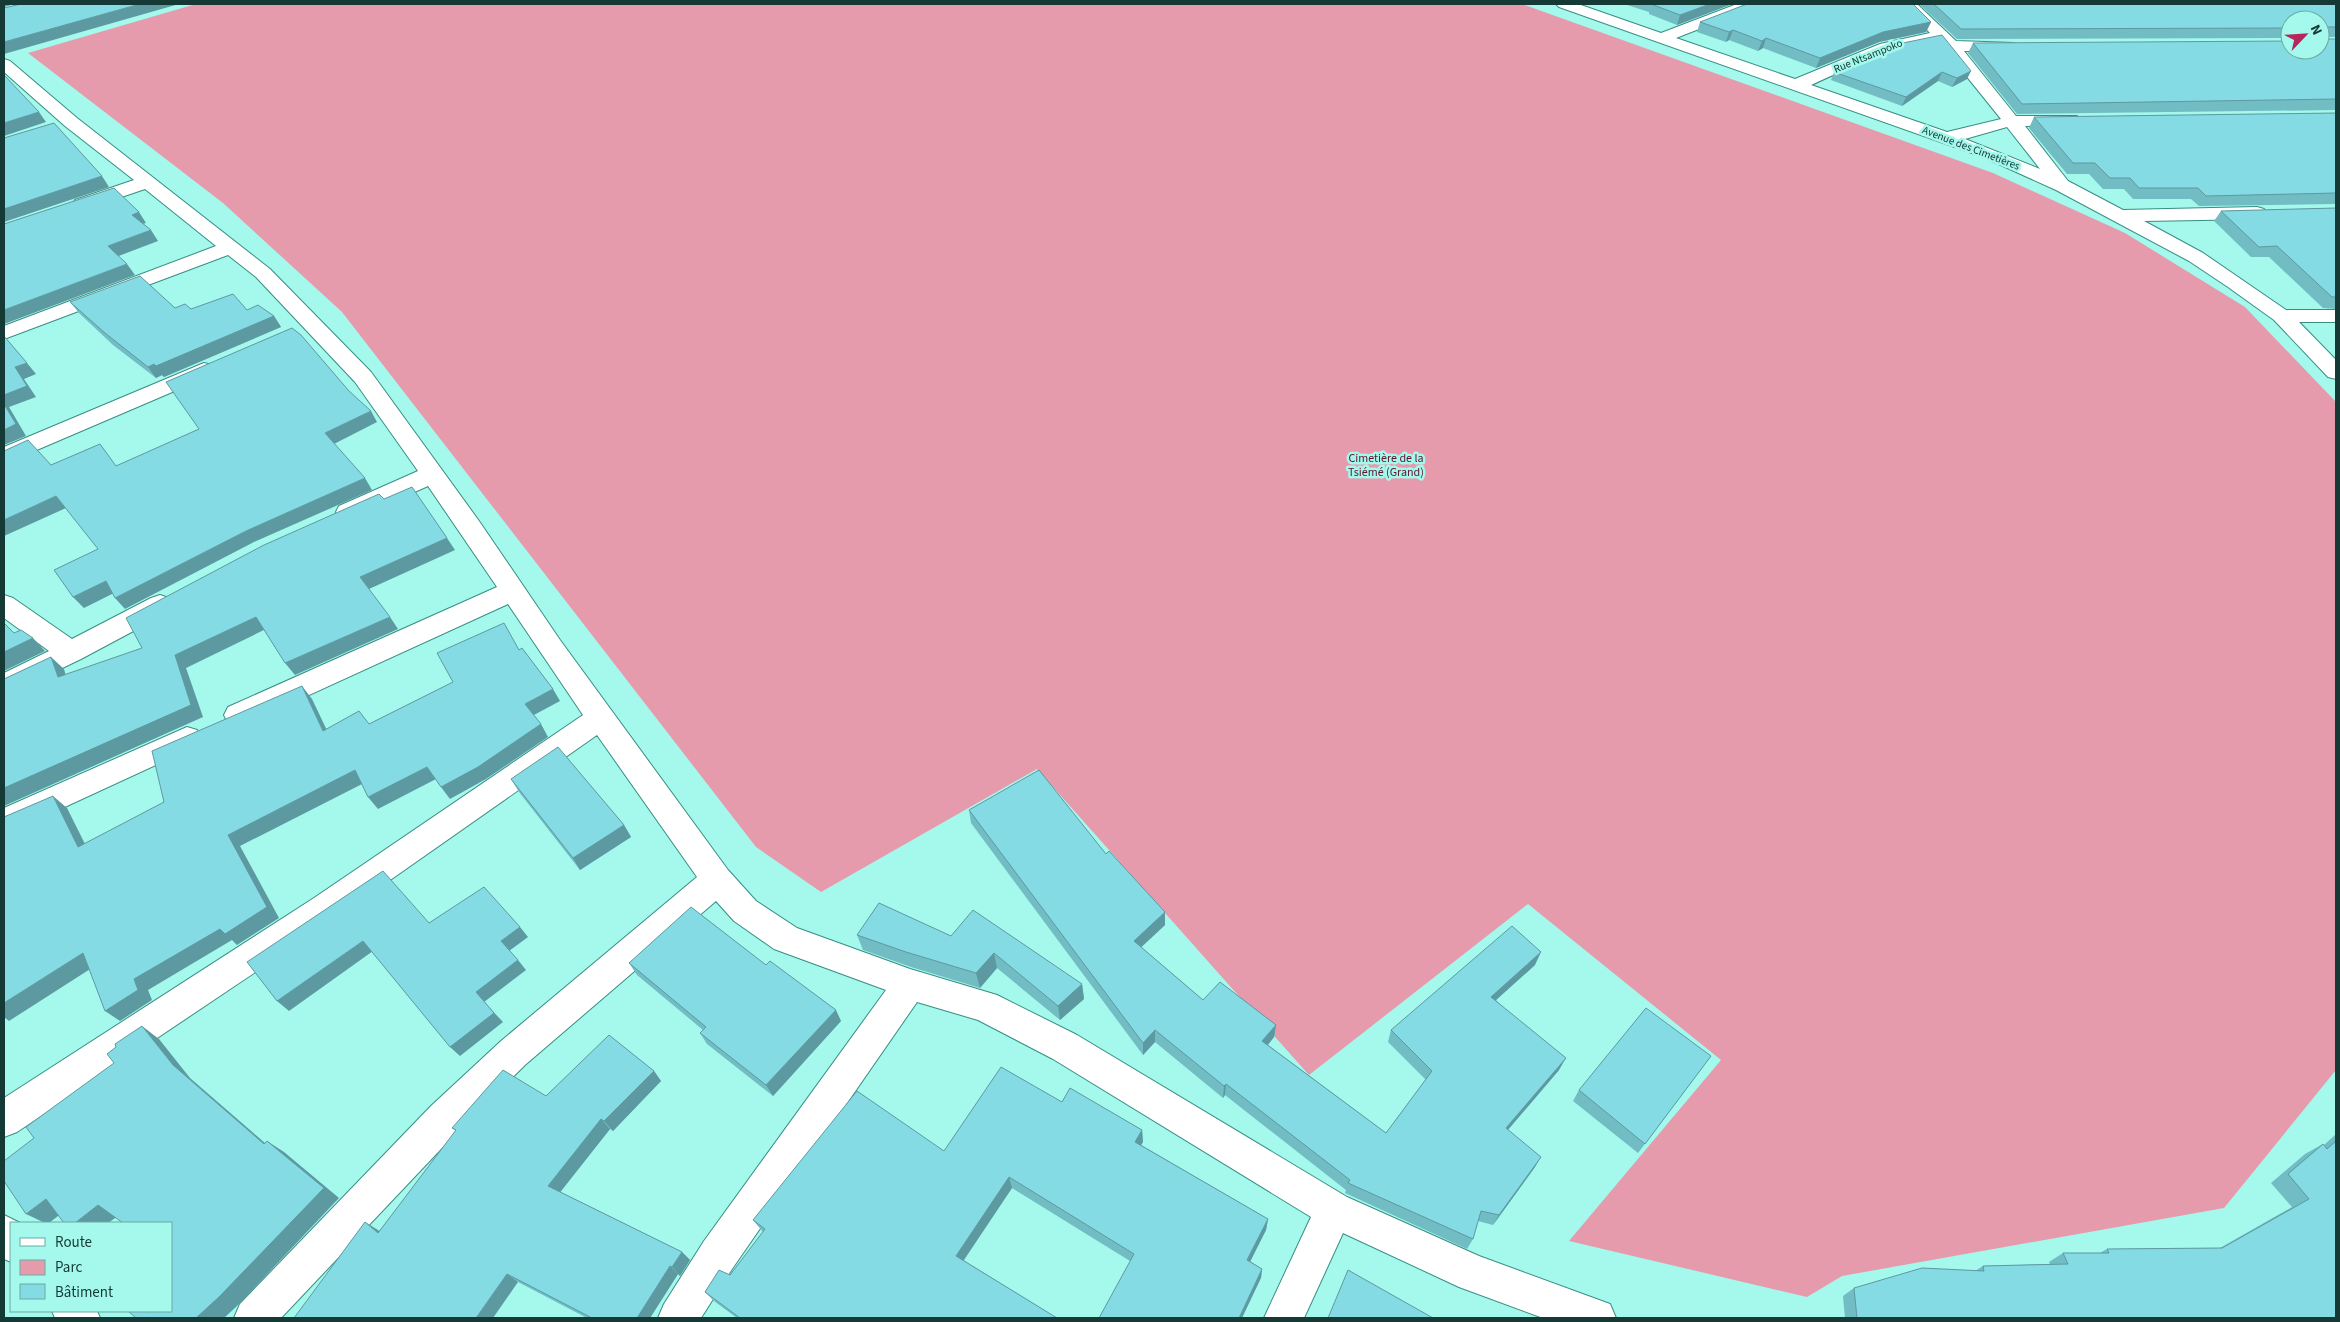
<svg xmlns="http://www.w3.org/2000/svg" width="2340" height="1322" viewBox="0 0 2340 1322" font-family="'Source Sans 3',sans-serif">
<style>
.green{fill:#e69bad}
.lines{fill:none;stroke-linecap:round;stroke-linejoin:round}
.minor-casing{stroke:#378e83;stroke-width:2}
.minor{fill:#fff;fill-rule:evenodd}
.wall{fill:#72bcc4}
.shaded-wall{fill:#5d99a0}
.building{fill:#85dbe4;stroke:#5d99a0}
.labels{text-anchor:middle;dominant-baseline:central;stroke-width:5;stroke-linejoin:round;paint-order:stroke}
.far-street-label{font-size:11px;fill:#153934;stroke:#a4f8ec}
.park-label{font-size:12px;fill:#5d152e;stroke:#a4f8ec}
</style>
<rect width="100%" height="100%" fill="#a4f8ec"/>
<path class="green" d="M 196,4 L 1522,4 L 1993,173 L 2125,233 L 2245,307 L 2336,402 L 2336,1070 L 2224,1208 L 1842,1276 L 1807,1297 L 1569,1241 L 1721,1060 L 1528,904 L 1309,1075 L 1037,769 L 821,892 L 756,847 L 342,312 L 223,203 L 28,53 Z"/>
<g class="lines">
<g class="minor-casing">
<path id="minor" d="M 1556,4 L 1578,4 L 1661,33 L 1737,4 L 1757,4 L 1755,7 L 1676,38 L 1795,79 L 1880,44 L 1930,33 L 1902,4 L 1917,4 L 1956,41 L 2014,43 L 2016,46 L 2014,49 L 2008,51 L 1964,51 L 2016,116 L 2077,116 L 2080,120 L 2077,124 L 2071,125 L 2025,126 L 2068,181 L 2123,210 L 2257,207 L 2264,209 L 2267,213 L 2264,217 L 2257,219 L 2144,221 L 2203,253 L 2286,310 L 2336,310 L 2336,322 L 2299,322 L 2336,360 L 2336,379 L 2328,377 L 2274,320 L 2228,287 L 2189,261 L 2056,190 L 1983,157 L 1559,7 ZM 1939,42 L 2001,119 L 1947,132 L 1811,85 C 1852,67 1893,45 1939,42 ZM 2007,127 L 2040,169 L 1965,139 Z
M 4,59 L 10,61 L 77,118 L 270,269 L 371,372 L 479,521 L 560,640 L 728,870 L 756,901 L 797,928 L 910,969 L 997,995 L 1077,1035 L 1347,1197 L 1479,1256 L 1610,1304 L 1616,1318 L 1543,1318 L 1459,1287 L 1343,1233 L 1304,1318 L 1264,1318 L 1311,1217 L 1053,1059 L 978,1020 L 917,1002 L 732,1269 L 701,1318 L 658,1318 L 664,1304 L 704,1241 L 886,990 L 774,949 L 734,921 L 716,901 L 525,1065 L 457,1132 L 281,1318 L 234,1318 L 240,1304 L 431,1106 L 501,1041 L 697,877 L 597,735 L 336,918 L 17,1132 L 4,1137 L 4,1098 L 314,898 L 583,715 L 508,604 L 248,723 L 238,726 L 228,723 L 224,715 L 228,707 L 497,587 L 428,486 L 357,518 L 348,520 L 339,518 L 336,512 L 339,506 L 418,471 L 355,382 L 256,277 L 228,255 L 4,339 L 4,326 L 216,246 L 145,189 L 89,208 L 82,210 L 75,208 L 73,204 L 75,200 L 134,180 L 65,126 L 4,72 Z
M 204,363 L 212,365 L 215,370 L 212,375 L 4,464 L 4,447 Z
M 4,595 L 13,598 L 72,639 L 151,598 L 160,595 L 169,598 L 173,605 L 169,612 L 81,659 L 4,696 L 4,673 L 49,651 L 4,618 Z
M 187,727 L 197,730 L 201,738 L 197,746 L 4,835 L 4,808 Z
M 4,1215 L 20,1223 L 11,1223 L 11,1262 L 4,1259 Z
M 52,1311 L 97,1311 L 100,1318 L 55,1318 Z"/>
</g>
<use href="#minor" class="minor"/>
</g>
<path class="wall" d="M 1624,4 L 1732,4 L 1677,25 L 1649,14 L 1649,12 Z
M 1919,4 L 2336,4 L 2336,37 L 2325,37 L 2325,39 L 2336,39 L 2336,110 L 2017,114 L 1968,53 L 1973,43 L 2320,50 L 2290,20 L 2290,38 L 1957,39 Z
M 1700,22 L 1931,22 L 1926,32 L 1879,42 L 1816,68 L 1763,48 L 1758,51 L 1729,40 L 1726,42 L 1697,32 Z
M 1942,35 L 1967,79 L 1952,87 L 1938,81 L 1902,106 L 1831,80 L 1834,72 Z
M 2336,113 L 2336,204 L 2199,206 L 2191,199 L 2133,199 L 2124,189 L 2103,189 L 2089,174 L 2067,174 L 2029,128 L 2034,117 Z
M 2336,208 L 2336,309 L 2323,308 L 2269,257 L 2251,257 L 2214,221 L 2221,211 Z
M 70,302 L 191,309 L 247,310 L 274,316 L 281,327 L 164,377 L 162,375 L 156,378 L 113,345 L 79,313 Z
M 511,779 L 624,825 L 631,837 L 580,870 L 519,792 Z
M 969,810 L 1106,854 L 1165,925 L 1141,947 L 1203,1000 L 1276,1025 L 1274,1037 L 1268,1045 L 1386,1133 L 1426,1080 L 1388,1042 L 1391,1030 L 1535,965 L 1496,1000 L 1559,1070 L 1508,1130 L 1535,1167 L 1493,1225 L 1478,1221 L 1473,1239 L 1467,1249 L 1345,1193 L 1346,1190 L 1225,1095 L 1223,1098 L 1155,1042 L 1143,1055 L 971,823 Z
M 857,935 L 951,936 L 1082,984 L 1084,999 L 1060,1020 L 997,968 L 980,988 L 911,967 L 863,950 Z
M 629,963 L 766,965 L 841,1021 L 773,1096 L 707,1044 L 700,1033 L 703,1030 L 637,975 Z
M 1711,1056 L 1638,1153 L 1573,1101 L 1579,1090 Z
M 654,1071 L 661,1081 L 613,1131 L 610,1129 L 560,1192 L 682,1252 L 690,1260 L 680,1276 L 678,1274 L 650,1318 L 587,1318 L 518,1282 L 379,1232 L 456,1131 L 452,1128 L 546,1096 Z
M 1062,1102 L 1142,1130 L 1143,1142 L 1141,1145 L 1268,1219 L 1266,1230 L 1250,1261 L 1262,1269 L 1261,1278 L 1130,1261 L 1012,1188 L 963,1260 L 1057,1318 L 737,1318 L 714,1301 L 705,1292 L 730,1275 L 763,1232 L 753,1220 L 944,1151 Z
M 2336,1134 L 2336,1318 L 1845,1318 L 1843,1296 L 1854,1288 L 1975,1271 L 1983,1266 L 2050,1264 L 2049,1262 L 2063,1253 L 2100,1253 L 2107,1249 L 2220,1248 L 2292,1207 L 2271,1183 L 2305,1154 L 2323,1144 L 2324,1145 Z"/>
<path class="shaded-wall" d="M 4,4 L 14,4 L 4,7 Z
M 140,4 L 179,4 L 4,54 L 4,42 Z
M 1710,4 L 1732,4 L 1677,25 L 1680,15 Z
M 1931,22 L 1926,32 L 1879,42 L 1816,68 L 1820,58 L 1883,32 Z
M 1733,30 L 1729,40 L 1726,42 L 1729,32 Z
M 1766,38 L 1763,48 L 1758,51 L 1762,41 Z
M 1971,71 L 1967,79 L 1952,87 L 1957,78 Z
M 1942,72 L 1938,81 L 1902,106 L 1906,97 Z
M 39,112 L 46,122 L 4,136 L 4,123 Z
M 102,176 L 109,187 L 4,222 L 4,209 Z
M 139,212 L 146,223 L 139,225 L 132,215 Z
M 151,230 L 158,241 L 116,257 L 108,246 Z
M 127,264 L 135,275 L 4,324 L 4,310 Z
M 274,316 L 281,327 L 164,377 L 162,375 L 156,378 L 148,367 Z
M 27,363 L 36,374 L 24,379 L 36,397 L 9,407 L 26,436 L 4,445 L 4,395 L 15,367 Z
M 371,411 L 377,422 L 332,445 L 325,433 Z
M 365,478 L 372,490 L 254,542 L 125,609 L 115,598 L 246,531 Z
M 56,496 L 66,508 L 4,536 L 4,520 Z
M 447,538 L 455,550 L 369,589 L 360,577 Z
M 106,581 L 116,592 L 84,608 L 73,597 Z
M 256,617 L 266,629 L 186,668 L 203,717 L 4,806 L 4,788 L 175,655 Z
M 390,617 L 398,629 L 295,675 L 285,663 Z
M 33,638 L 45,651 L 4,671 L 4,652 Z
M 51,657 L 64,669 L 70,690 L 58,677 Z
M 302,686 L 312,699 L 333,743 L 323,731 Z
M 553,689 L 560,701 L 532,716 L 525,704 Z
M 541,724 L 548,737 L 486,779 L 450,799 L 441,787 Z
M 427,767 L 436,779 L 378,809 L 368,797 Z
M 355,770 L 364,783 L 240,846 L 279,918 L 237,945 L 232,940 L 148,990 L 152,1000 L 120,1021 L 105,1011 L 134,979 L 228,835 Z
M 53,796 L 67,808 L 92,858 L 78,847 Z
M 624,825 L 631,837 L 580,870 L 573,858 Z
M 1165,912 L 1165,925 L 1134,954 L 1134,941 Z
M 520,927 L 528,937 L 509,951 L 501,941 Z
M 363,941 L 373,951 L 289,1011 L 277,1001 Z
M 1541,952 L 1535,965 L 1486,1009 L 1491,997 Z
M 83,953 L 98,964 L 9,1021 L 4,1017 L 4,1003 Z
M 994,953 L 997,968 L 980,988 L 976,973 Z
M 518,960 L 526,970 L 484,1002 L 503,1022 L 460,1056 L 450,1047 L 476,992 Z
M 1082,984 L 1084,999 L 1060,1020 L 1058,1006 Z
M 836,1010 L 841,1021 L 773,1096 L 766,1085 Z
M 1276,1025 L 1274,1037 L 1261,1053 L 1262,1041 Z
M 142,1026 L 159,1039 L 190,1078 L 280,1156 L 264,1144 L 173,1065 Z
M 1155,1030 L 1155,1042 L 1143,1055 L 1143,1043 Z
M 1566,1058 L 1559,1070 L 1500,1139 L 1506,1128 Z
M 654,1071 L 661,1081 L 613,1131 L 604,1121 Z
M 1226,1084 L 1225,1095 L 1223,1098 L 1224,1086 Z
M 601,1119 L 610,1129 L 558,1195 L 548,1186 Z
M 1142,1130 L 1143,1142 L 1136,1153 L 1135,1142 Z
M 267,1141 L 284,1152 L 339,1198 L 237,1306 L 224,1318 L 196,1318 Z
M 1541,1157 L 1535,1167 L 1493,1225 L 1499,1215 Z
M 1009,1177 L 1012,1188 L 960,1266 L 956,1256 Z
M 46,1199 L 67,1209 L 49,1223 L 45,1223 L 26,1214 Z
M 98,1205 L 118,1216 L 108,1223 L 75,1223 Z
M 1268,1219 L 1266,1230 L 1246,1270 L 1247,1260 Z
M 365,1222 L 378,1230 L 391,1242 L 378,1233 Z
M 682,1252 L 690,1260 L 680,1276 L 672,1267 Z
M 670,1266 L 678,1274 L 650,1318 L 637,1318 Z
M 1262,1269 L 1261,1278 L 1242,1318 L 1239,1318 Z
M 507,1274 L 518,1282 L 493,1318 L 476,1318 Z"/>
<path class="building" d="M 21,4 L 140,4 L 4,42 L 4,8 Z
M 1651,4 L 1710,4 L 1680,15 Z
M 1747,4 L 1913,4 L 1931,22 L 1883,32 L 1820,58 L 1766,38 L 1762,41 L 1733,30 L 1729,32 L 1700,22 Z
M 1934,4 L 2336,4 L 2336,27 L 2325,27 L 2325,39 L 2336,39 L 2336,99 L 2022,104 L 1973,43 L 2290,41 L 2290,50 L 2320,50 L 2320,20 L 2290,20 L 2290,28 L 1961,29 Z
M 1942,35 L 1971,71 L 1957,78 L 1942,72 L 1906,97 L 1834,72 L 1893,45 Z
M 4,75 L 39,112 L 4,123 Z
M 2336,113 L 2336,193 L 2206,196 L 2198,188 L 2139,188 L 2130,178 L 2110,178 L 2095,163 L 2073,163 L 2034,117 Z
M 54,123 L 102,176 L 4,209 L 4,138 Z
M 114,188 L 139,212 L 132,215 L 151,230 L 108,246 L 127,264 L 4,310 L 4,224 Z
M 2336,208 L 2336,297 L 2332,297 L 2277,246 L 2259,247 L 2221,211 Z
M 140,276 L 175,308 L 185,304 L 191,309 L 233,294 L 247,310 L 258,305 L 274,316 L 156,366 L 154,364 L 148,367 L 105,333 L 70,302 Z
M 292,328 L 301,335 L 349,391 L 371,411 L 325,433 L 365,478 L 246,531 L 115,598 L 106,581 L 73,597 L 54,570 L 98,549 L 56,496 L 4,520 L 4,451 L 28,440 L 51,465 L 100,444 L 116,466 L 199,429 L 166,382 Z
M 4,336 L 27,363 L 15,367 L 27,386 L 4,395 Z
M 4,404 L 16,424 L 4,430 Z
M 412,487 L 447,538 L 360,577 L 390,617 L 285,663 L 256,617 L 175,655 L 191,705 L 4,788 L 4,679 L 51,657 L 58,677 L 142,648 L 126,618 L 264,545 L 379,494 L 384,499 Z
M 4,623 L 14,633 L 21,630 L 33,638 L 4,652 Z
M 504,623 L 519,650 L 522,648 L 553,689 L 525,704 L 541,724 L 478,767 L 441,787 L 427,767 L 368,797 L 355,770 L 228,835 L 267,907 L 225,934 L 220,929 L 134,979 L 138,990 L 105,1011 L 83,953 L 4,1003 L 4,817 L 53,796 L 78,847 L 164,802 L 152,751 L 302,686 L 323,731 L 359,711 L 369,724 L 453,682 L 437,653 Z
M 558,747 L 624,825 L 573,858 L 511,779 Z
M 1039,770 L 1106,854 L 1109,851 L 1165,912 L 1134,941 L 1203,1000 L 1220,982 L 1276,1025 L 1262,1041 L 1386,1133 L 1432,1071 L 1391,1030 L 1512,926 L 1541,952 L 1491,997 L 1566,1058 L 1506,1128 L 1541,1157 L 1499,1215 L 1481,1211 L 1473,1239 L 1348,1183 L 1350,1180 L 1226,1084 L 1224,1086 L 1155,1030 L 1143,1043 L 969,810 Z
M 383,871 L 429,923 L 484,887 L 520,927 L 501,941 L 518,960 L 476,992 L 494,1013 L 450,1047 L 363,941 L 277,1001 L 247,962 Z
M 879,903 L 951,936 L 973,910 L 1082,984 L 1058,1006 L 994,953 L 976,973 L 906,952 L 857,935 Z
M 691,907 L 766,965 L 770,961 L 836,1010 L 766,1085 L 700,1033 L 706,1027 L 629,963 Z
M 1646,1008 L 1711,1056 L 1645,1144 L 1579,1090 Z
M 142,1026 L 173,1065 L 264,1144 L 267,1141 L 324,1188 L 219,1297 L 196,1318 L 149,1318 L 148,1317 L 146,1318 L 136,1318 L 128,1311 L 171,1311 L 171,1223 L 123,1223 L 98,1205 L 75,1223 L 64,1223 L 46,1199 L 26,1214 L 4,1181 L 4,1161 L 34,1138 L 26,1127 L 114,1063 L 107,1054 L 116,1047 L 115,1044 Z
M 609,1035 L 654,1071 L 604,1121 L 601,1119 L 548,1186 L 682,1252 L 672,1267 L 670,1266 L 637,1318 L 592,1318 L 507,1274 L 476,1318 L 294,1318 L 365,1222 L 378,1233 L 456,1130 L 452,1128 L 503,1070 L 546,1096 Z
M 1001,1067 L 1062,1102 L 1070,1088 L 1142,1130 L 1135,1142 L 1268,1219 L 1247,1260 L 1262,1269 L 1239,1318 L 1099,1318 L 1134,1254 L 1009,1177 L 956,1256 L 1057,1318 L 740,1318 L 705,1292 L 719,1270 L 730,1275 L 765,1229 L 753,1220 L 857,1091 L 944,1151 Z
M 2336,1141 L 2336,1318 L 1857,1318 L 1854,1288 L 1922,1268 L 1984,1271 L 1983,1266 L 2068,1264 L 2063,1253 L 2109,1253 L 2107,1249 L 2222,1248 L 2309,1199 L 2288,1174 L 2323,1144 L 2327,1149 Z
M 1348,1270 L 1433,1318 L 1328,1318 Z"/>
<g class="labels">
<g class="far-street-label">
<text transform="translate(1868 56) rotate(-22)">Rue Ntsampoko</text>
<text transform="translate(1971 148) rotate(21)">Avenue des Cimetières</text>
</g>
<g class="park-label">
<text x="1386" y="458">Cimetière de la<tspan x="1386" dy="14">Tsiémé (Grand)</tspan></text>
</g>
</g>
<rect width="2340" height="1322" fill="none" stroke="#153934" stroke-width="10"/>
<rect x="10" y="1222" width="162" height="90" fill="#a4f8ec" stroke="#6baca2"/>
<rect x="20" y="1238" width="25" height="8" fill="#ffffff" stroke="#6baca2"/>
<text x="55" y="1247" font-size="15" fill="#153934">Route</text>
<rect x="20" y="1260" width="25" height="15" fill="#e69bad" stroke="#6baca2"/>
<text x="55" y="1272" font-size="15" fill="#153934">Parc</text>
<rect x="20" y="1284" width="25" height="15" fill="#85dbe4" stroke="#6baca2"/>
<text x="55" y="1297" font-size="15" fill="#153934">Bâtiment</text>
<g transform="translate(2305 35) rotate(65)"><circle r="24" fill="#a4f8ec" stroke="#6baca2"/>
<path d="M0-4L9 19L0 12L-9 19Z" fill="#b5275c"/>
<text y="-8" font-size="14" font-weight="bold" text-anchor="middle" fill="#153934">N</text>
</g>
</svg>
